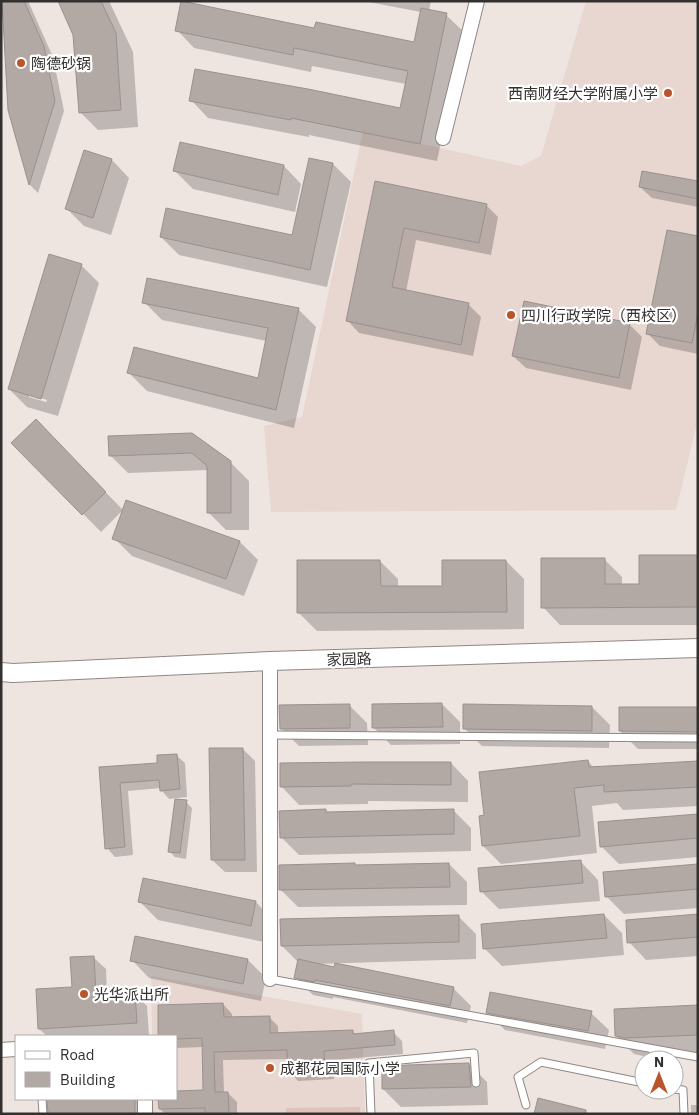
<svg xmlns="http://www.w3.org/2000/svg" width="699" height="1115" viewBox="0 0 699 1115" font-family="'IBM Plex Sans','Noto Sans SC',sans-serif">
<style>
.built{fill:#e8d6d0}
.green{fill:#dfc3b8}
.shadow{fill:#0003;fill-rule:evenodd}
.building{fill:#b2a9a5;stroke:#9a918e}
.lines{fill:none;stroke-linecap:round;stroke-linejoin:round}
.service-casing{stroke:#908784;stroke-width:9}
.minor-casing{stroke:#908784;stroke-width:16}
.tertiary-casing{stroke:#908784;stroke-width:20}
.service{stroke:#fff;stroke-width:7}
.minor{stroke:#fff;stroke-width:14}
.tertiary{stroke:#fff;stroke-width:18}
.poi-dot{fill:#ba542a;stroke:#fff;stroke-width:2}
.labels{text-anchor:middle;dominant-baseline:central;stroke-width:4.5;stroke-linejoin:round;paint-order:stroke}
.poi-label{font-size:15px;fill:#33302f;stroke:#fff;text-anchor:start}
.street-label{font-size:15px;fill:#33302f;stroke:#fff}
</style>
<rect width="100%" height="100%" fill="#eee5e1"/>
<path class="built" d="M 586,1 L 698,1 L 698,420 L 676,510 L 271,512 L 264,426 L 302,417 L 363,131 L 521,166 L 541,156 Z
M 151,976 L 362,1014 L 365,1114 L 153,1114 L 153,1099 L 176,1099 L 176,1036 L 152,1036 Z"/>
<path class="green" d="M 360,1107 L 360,1114 L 286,1114 L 286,1108 Z"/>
<path class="shadow" d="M 5,1 L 28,1 L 53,57 L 64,111 L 38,193 L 30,185 L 9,110 Z
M 59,1 L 109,1 L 133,52 L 138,127 L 98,130 L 80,112 L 74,34 Z
M 363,1 L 431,1 L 429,11 L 446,15 L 464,32 L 437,161 L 309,135 L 309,137 L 208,118 L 191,100 L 401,110 L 406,84 L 312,66 L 311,72 L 194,48 L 177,30 L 315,29 L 415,43 L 421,12 Z
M 84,152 L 112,160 L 129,178 L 111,235 L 84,226 L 66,208 Z
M 310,159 L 333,164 L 351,182 L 327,287 L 179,255 L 161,237 L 293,237 Z
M 284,166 L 301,184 L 295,212 L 193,189 L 175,171 Z
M 376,182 L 486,205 L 498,217 L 491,255 L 416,240 L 406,292 L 469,305 L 481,317 L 473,356 L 359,333 L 347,320 Z
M 698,183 L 698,207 L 652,198 L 640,187 Z
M 698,237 L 698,354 L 660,346 L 648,334 Z
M 81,265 L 99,283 L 58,416 L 27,407 L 9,389 ZM 29,394 L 47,400 L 46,402 L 29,397 Z
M 144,302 L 298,309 L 316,327 L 294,428 L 147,391 L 129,373 L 259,379 L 267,341 L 162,320 Z
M 630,325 L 642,337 L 631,390 L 526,368 L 513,356 Z
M 36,421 L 123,510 L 101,532 L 13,443 Z
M 192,434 L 230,462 L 249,481 L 249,530 L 226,530 L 208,512 L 208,470 L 128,473 L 110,455 Z
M 127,502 L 240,542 L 258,560 L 244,596 L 132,556 L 114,538 Z
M 698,556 L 698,625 L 560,625 L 543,607 L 604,559 L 622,577 L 622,586 L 640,585 Z
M 380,561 L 398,579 L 398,587 L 444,587 L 506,561 L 524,579 L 524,629 L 317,631 L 299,613 Z
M 442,704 L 460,722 L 460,744 L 391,745 L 373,727 Z
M 349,705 L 367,723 L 368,745 L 299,746 L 281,728 Z
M 592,707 L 610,725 L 609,748 L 482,746 L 465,729 Z
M 698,708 L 698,749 L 638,749 L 620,731 Z
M 243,749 L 255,761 L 257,872 L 225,872 L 212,860 Z
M 176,755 L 185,763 L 187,797 L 169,799 L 161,790 L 161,788 L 128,791 L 133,855 L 115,857 L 107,848 L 101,768 L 159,764 Z
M 588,761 L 594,768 L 698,762 L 698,806 L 623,810 L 617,803 L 592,806 L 597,853 L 501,864 L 483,846 Z
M 451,763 L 468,781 L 468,802 L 368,801 L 368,804 L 299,805 L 282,787 Z
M 186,802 L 192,808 L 186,859 L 175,857 L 169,851 Z
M 325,810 L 328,813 L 453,810 L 471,828 L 471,851 L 299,855 L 281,837 Z
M 698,815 L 698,857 L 619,864 L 601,846 Z
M 581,862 L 598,880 L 600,901 L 499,909 L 481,891 Z
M 449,864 L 467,882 L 467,905 L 298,907 L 280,889 Z
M 698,865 L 698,908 L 624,914 L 606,896 Z
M 140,902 L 256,902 L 273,920 L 269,943 L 158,920 Z
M 604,915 L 622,933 L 624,955 L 502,966 L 484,948 Z
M 698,915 L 698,956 L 646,960 L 629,942 Z
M 458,916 L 476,934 L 476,959 L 316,964 L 453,988 L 471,1006 L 467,1023 L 333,997 L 333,999 L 313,995 L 295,977 L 298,962 L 282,946 Z
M 93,957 L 106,969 L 107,995 L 135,994 L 147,1006 L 149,1035 L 47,1036 L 39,1029 L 73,988 Z
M 132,960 L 248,960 L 266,978 L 261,1001 L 149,978 Z
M 223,1004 L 232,1014 L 232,1018 L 269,1017 L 278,1026 L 278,1034 L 353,1032 L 356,1035 L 393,1032 L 402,1041 L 403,1054 L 333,1060 L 334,1079 L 298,1081 L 289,1071 L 289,1059 L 223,1060 L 224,1093 L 228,1093 L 237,1102 L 237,1114 L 165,1114 L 160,1109 L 160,1099 L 176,1099 L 204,1092 L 203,1047 L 176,1048 L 176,1036 L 160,1036 L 159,1006 Z
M 698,1007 L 698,1053 L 643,1056 L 634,1054 L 616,1036 Z
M 487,1012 L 591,1013 L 609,1030 L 605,1049 L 505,1030 Z
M 469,1064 L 487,1082 L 488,1105 L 401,1107 L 383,1089 Z
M 49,1099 L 146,1099 L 147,1114 L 50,1114 Z
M 691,1105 L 698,1105 L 698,1114 L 691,1114 Z"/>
<path class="building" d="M 2,1 L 24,1 L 44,46 L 55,101 L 29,185 L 8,110 Z
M 58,1 L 101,1 L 116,33 L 121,110 L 79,113 L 73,35 Z
M 181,1 L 314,28 L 316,22 L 414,42 L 421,8 L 447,13 L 420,144 L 291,118 L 291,120 L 189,101 L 195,69 L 308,89 L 400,108 L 408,71 L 294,48 L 293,55 L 175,31 Z
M 180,142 L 284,165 L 278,195 L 173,171 Z
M 84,150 L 112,159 L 93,218 L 65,209 Z
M 309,158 L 333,163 L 310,270 L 160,237 L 166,208 L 292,235 Z
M 642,171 L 698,181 L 698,199 L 639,187 Z
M 375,181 L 487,204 L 479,243 L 404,228 L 392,287 L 469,303 L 461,345 L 346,321 Z
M 667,230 L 698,236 L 698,313 L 692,343 L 646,334 Z
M 49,254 L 82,264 L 41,399 L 8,389 Z
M 147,278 L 299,308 L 276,410 L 127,373 L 134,347 L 258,378 L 268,328 L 142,303 Z
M 524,301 L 630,323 L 619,378 L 512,356 Z
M 36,419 L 106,492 L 82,515 L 11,443 Z
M 192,433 L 231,461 L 231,513 L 207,513 L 207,466 L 192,453 L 109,456 L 108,436 Z
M 126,500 L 240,541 L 226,579 L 112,539 Z
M 639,555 L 698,555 L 698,607 L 541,608 L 541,558 L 605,558 L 605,584 L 639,584 Z
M 297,560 L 380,560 L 381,586 L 442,586 L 442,560 L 506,560 L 507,612 L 297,613 Z
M 442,703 L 443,727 L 372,728 L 372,704 Z
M 350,704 L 350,728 L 280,729 L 279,705 Z
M 463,704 L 592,706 L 592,731 L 463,729 Z
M 619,707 L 698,707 L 698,732 L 619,731 Z
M 209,748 L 243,748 L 245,860 L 211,860 Z
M 177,754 L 180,789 L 160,791 L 159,780 L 120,783 L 125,847 L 105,849 L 99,767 L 157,763 L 157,755 Z
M 588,760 L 589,767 L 698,761 L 698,787 L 604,792 L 604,785 L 574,788 L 580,836 L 482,846 L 479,816 L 484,815 L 479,772 Z
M 364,762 L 451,762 L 451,785 L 351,784 L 351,786 L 280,787 L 280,763 Z
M 175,799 L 187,800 L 180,853 L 168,852 Z
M 326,809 L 326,812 L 454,809 L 454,834 L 280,838 L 279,811 Z
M 698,814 L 698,838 L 600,847 L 598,822 Z
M 581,860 L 583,883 L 480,892 L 478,868 Z
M 355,863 L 355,865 L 449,863 L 450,887 L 279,890 L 279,865 Z
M 698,864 L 698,889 L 605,897 L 603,872 Z
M 143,878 L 256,901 L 251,926 L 138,902 Z
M 604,914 L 607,938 L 483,949 L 481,924 Z
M 698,914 L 698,937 L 627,943 L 626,920 Z
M 459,915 L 459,942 L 281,946 L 280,919 Z
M 135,936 L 248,959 L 243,984 L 130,961 Z
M 94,956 L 96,995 L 135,992 L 137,1023 L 38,1029 L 36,989 L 72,987 L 70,957 Z
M 298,959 L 334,967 L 335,963 L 454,987 L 450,1006 L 315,980 L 315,982 L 294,978 Z
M 490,992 L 592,1011 L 588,1031 L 486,1013 Z
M 223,1003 L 224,1017 L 270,1016 L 270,1033 L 353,1030 L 353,1034 L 394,1030 L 395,1045 L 324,1051 L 325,1071 L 288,1072 L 287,1050 L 214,1052 L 215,1092 L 228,1092 L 229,1114 L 205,1114 L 205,1108 L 159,1109 L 158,1099 L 176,1099 L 176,1091 L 203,1090 L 202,1038 L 176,1039 L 176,1036 L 158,1036 L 158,1005 Z
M 698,1005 L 698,1035 L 625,1038 L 615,1036 L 614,1009 Z
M 469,1063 L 471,1087 L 382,1089 L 382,1067 L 408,1065 Z
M 538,1098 L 586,1110 L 586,1114 L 534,1114 Z
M 47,1099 L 135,1099 L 135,1114 L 48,1114 Z"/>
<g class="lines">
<g class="service-casing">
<path id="service" d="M 270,735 L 698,738
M 270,979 L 698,1057
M 674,1089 L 683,1090 L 684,1114
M 42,1099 L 43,1114
M 526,1105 L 518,1077 L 541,1062 L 644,1083
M 371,1114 L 369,1063 L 474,1053 L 476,1083"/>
</g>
<g class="minor-casing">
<path id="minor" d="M 443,138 L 477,1
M 270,661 L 270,979
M 1,1050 L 16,1049
M 145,1099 L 145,1114"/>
</g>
<g class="tertiary-casing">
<path id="tertiary" d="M 1,672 L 13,673 L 270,661 L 698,648"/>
</g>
<use href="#service" class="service"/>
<use href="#minor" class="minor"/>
<use href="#tertiary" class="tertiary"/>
</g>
<g class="poi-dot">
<circle cx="21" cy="63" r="5"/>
<circle cx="668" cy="93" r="5"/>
<circle cx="511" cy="315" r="5"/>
<circle cx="84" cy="994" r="5"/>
<circle cx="270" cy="1068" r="5"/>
</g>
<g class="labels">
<g class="poi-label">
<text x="31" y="63">陶德砂锅</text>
<text x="658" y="93" text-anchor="end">西南财经大学附属小学</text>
<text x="521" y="315">四川行政学院（西校区）</text>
<text x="94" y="994">光华派出所</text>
<text x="280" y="1068">成都花园国际小学</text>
</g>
<g class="street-label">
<text transform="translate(349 659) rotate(-2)">家园路</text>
</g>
</g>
<rect width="699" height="1115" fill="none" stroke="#33302f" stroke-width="5"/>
<rect x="15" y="1035" width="162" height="65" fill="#ffffff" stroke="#adacac"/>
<rect x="25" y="1051" width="25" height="8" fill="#ffffff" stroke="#adacac"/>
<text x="60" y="1060" font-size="15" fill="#33302f">Road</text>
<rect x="25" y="1072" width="25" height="15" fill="#b2a9a5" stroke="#adacac"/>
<text x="60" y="1085" font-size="15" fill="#33302f">Building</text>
<g transform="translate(659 1075)"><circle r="24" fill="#ffffff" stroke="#adacac"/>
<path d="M0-4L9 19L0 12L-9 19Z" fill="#ba542a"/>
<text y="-8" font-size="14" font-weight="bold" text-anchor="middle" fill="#33302f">N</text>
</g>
</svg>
